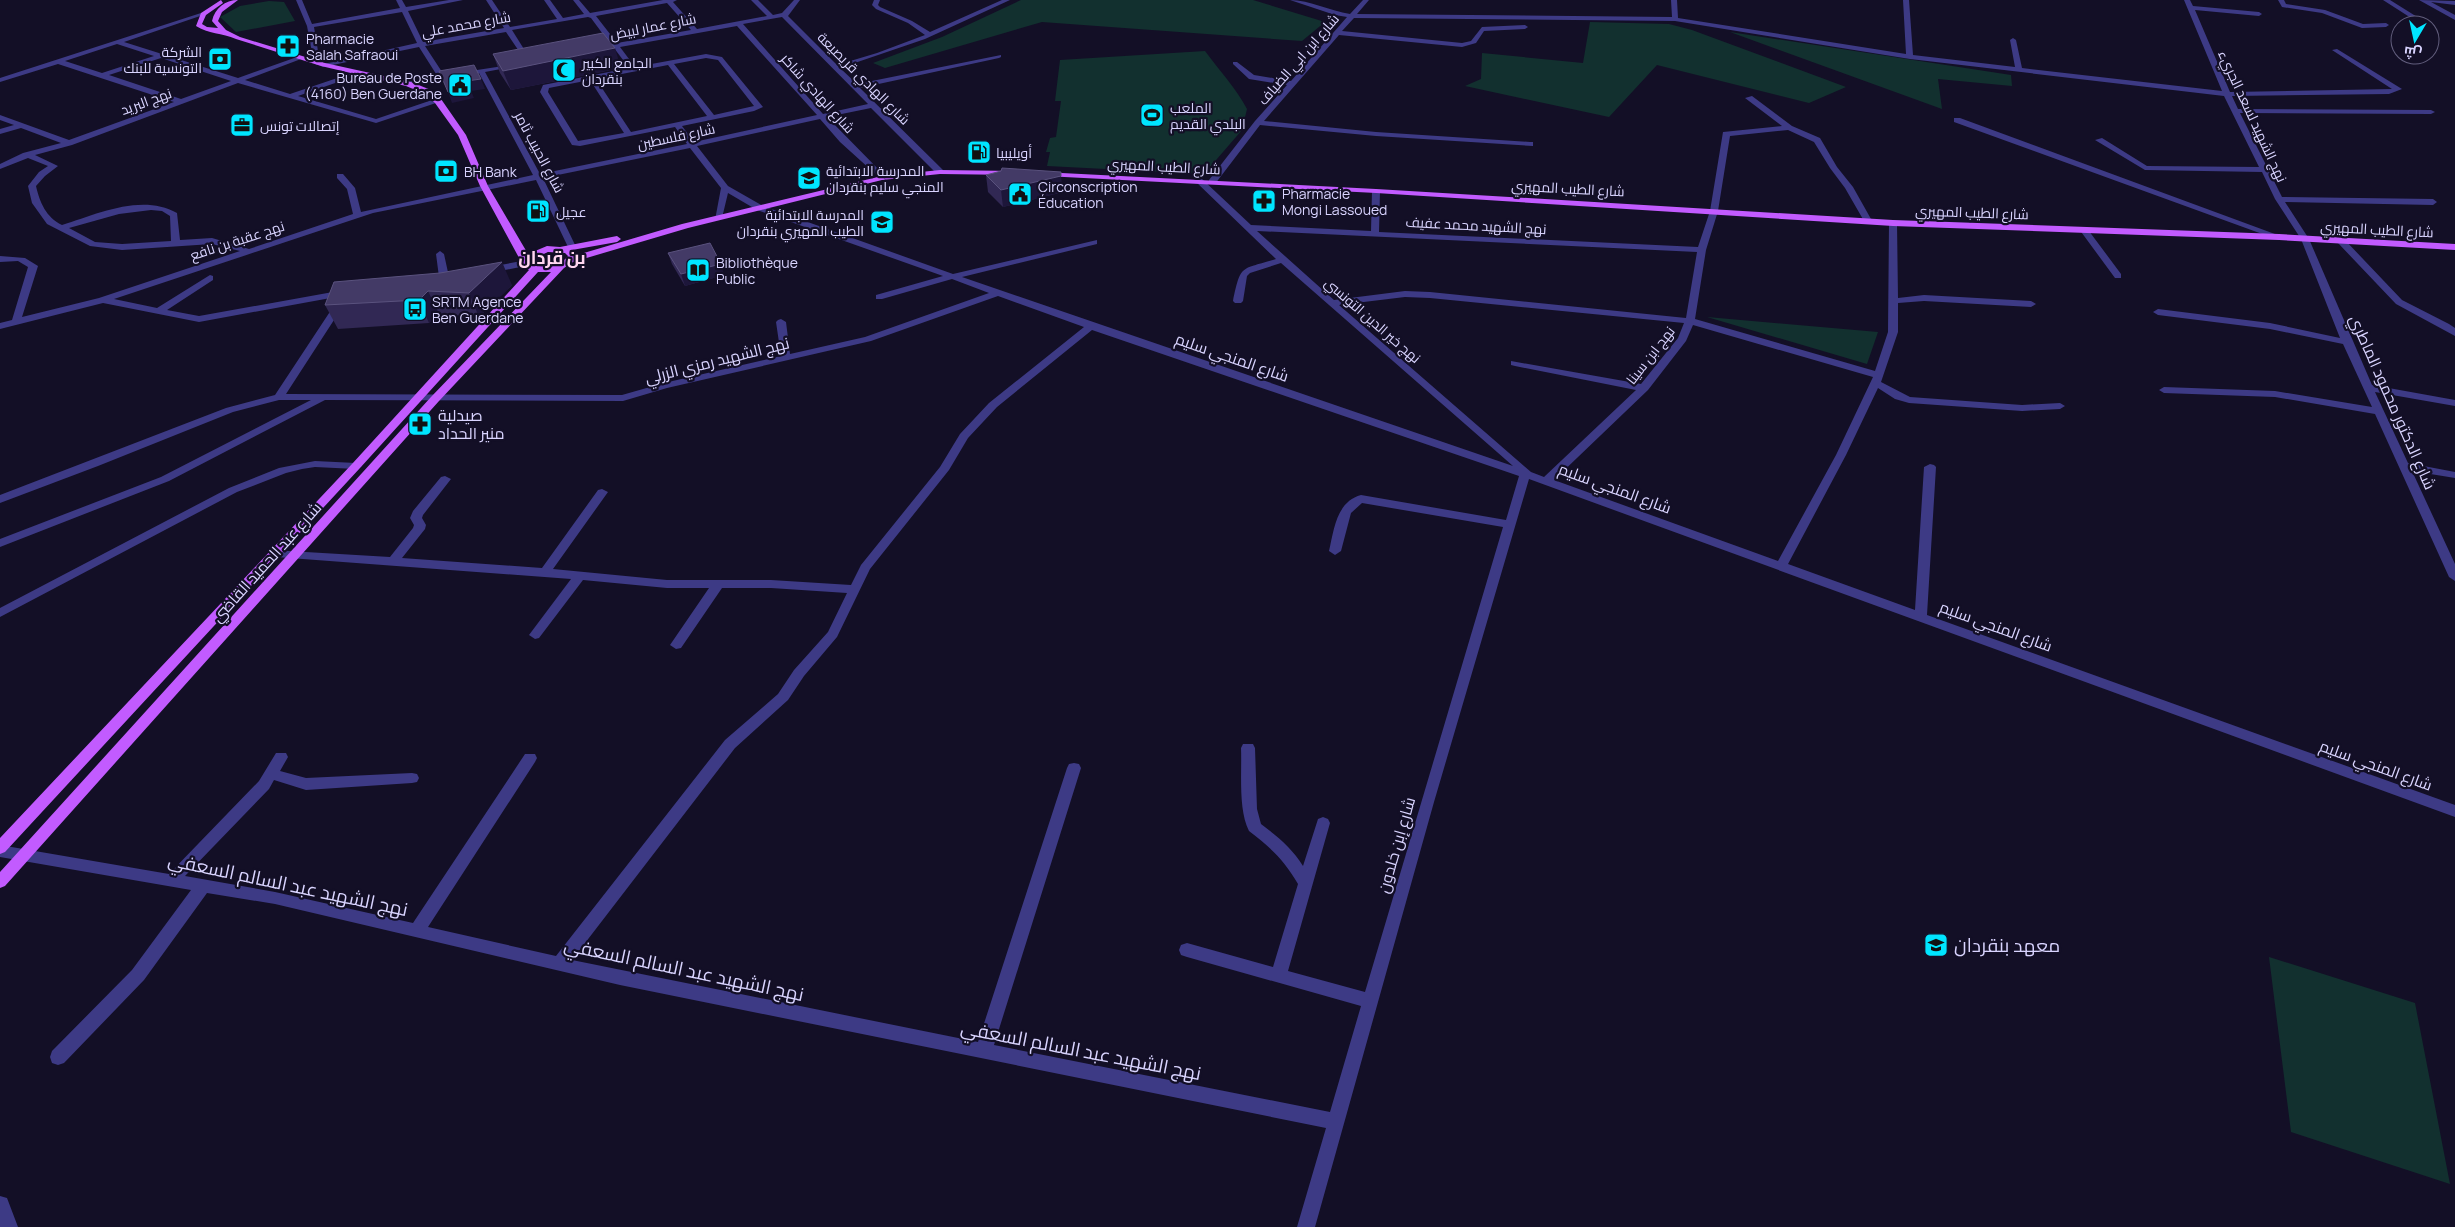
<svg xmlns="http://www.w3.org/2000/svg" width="2455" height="1227" viewBox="0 0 2455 1227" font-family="Manrope,Cairo,sans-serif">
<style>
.green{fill:#12302f}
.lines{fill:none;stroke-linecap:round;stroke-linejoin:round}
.minor{fill:#3d3a85;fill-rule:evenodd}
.major{fill:#c25bff;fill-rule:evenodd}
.wall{fill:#312854}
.shaded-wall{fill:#1d163a}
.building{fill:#433a66;stroke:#5a527e}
.labels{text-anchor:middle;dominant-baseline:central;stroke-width:4.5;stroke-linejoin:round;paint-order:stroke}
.far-street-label{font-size:14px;fill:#d9d4ff;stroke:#130f26}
.far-poi-label{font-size:14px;fill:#d9d4ff;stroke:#130f26;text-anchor:start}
.street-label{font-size:16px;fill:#d9d4ff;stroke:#130f26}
.poi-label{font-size:16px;fill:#d9d4ff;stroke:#130f26;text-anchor:start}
.far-district-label{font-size:18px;font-weight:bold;fill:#ffd6f0;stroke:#130f26}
.near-street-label{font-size:19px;fill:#d9d4ff;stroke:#130f26}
.near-poi-label{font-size:19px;fill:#d9d4ff;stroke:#130f26;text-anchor:start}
</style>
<rect width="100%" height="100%" fill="#130f26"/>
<path class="green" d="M 1021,0 L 1253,0 L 1325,22 L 1302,41 L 1042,22 L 885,68 L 873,63 L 942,37 Z
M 269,1 L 284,2 L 295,21 L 236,32 L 220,17 L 240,6 Z
M 1590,22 L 1669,24 L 1692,30 L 1846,87 L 1809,103 L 1657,65 L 1609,117 L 1465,86 L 1481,79 L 1482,53 L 1583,63 Z
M 1730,32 L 2011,75 L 2012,86 L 1938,79 L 1942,109 Z
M 1205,51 C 1219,70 1236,88 1247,109 L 1242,130 L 1204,174 L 1047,166 L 1050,152 L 1046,152 L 1050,138 L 1056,137 L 1061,101 L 1055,101 L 1060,60 Z
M 1707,317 L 1878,332 L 1867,364 Z
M 2269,957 L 2415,1003 L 2450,1184 L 2291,1132 Z"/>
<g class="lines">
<path class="minor" d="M 296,0 L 302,0 L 312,24 L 400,8 L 396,0 L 402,0 L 406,7 L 449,0 L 463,0 L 408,11 L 423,42 L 504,28 L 486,0 L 492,0 L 510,27 L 557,19 L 544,0 L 550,0 L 563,18 L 584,14 L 573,0 L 579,0 L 590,13 L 663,0 L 677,0 L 673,2 L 697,29 L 767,16 L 751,0 L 758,0 L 773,15 L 782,13 L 794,0 L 800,0 L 788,16 L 837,65 L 877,53 L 925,35 L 908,23 L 876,9 L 872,5 L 874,0 L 880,0 L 878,5 L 880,7 L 912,21 L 930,32 L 1002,0 L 1010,0 L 925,39 L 840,68 L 857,84 L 1001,55 L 1001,57 L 999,58 L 860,88 L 943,170 L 943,174 L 937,174 L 871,108 L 827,117 L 885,176 L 885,180 L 882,180 L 840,142 L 820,119 L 697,146 L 728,186 L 763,206 L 953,274 L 1097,240 L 1097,244 L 962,277 L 1513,466 L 1281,263 L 1250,273 L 1247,276 L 1243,301 L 1241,303 L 1235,303 L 1233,301 C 1241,263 1241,270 1276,259 L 1195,181 L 1202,179 L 1251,225 L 1371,231 L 1372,191 L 1376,189 L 1380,191 L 1379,232 L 1698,247 L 1710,211 L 1723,132 L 1782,126 L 1745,98 L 1752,96 L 1792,126 L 1820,138 L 1837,167 L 1853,187 L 1871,219 L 1864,221 L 1845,188 L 1830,168 L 1814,142 L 1788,130 L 1730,136 L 1718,211 L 1706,250 L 1695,319 L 1875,371 L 1888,332 L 1889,223 L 1893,220 L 1897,223 L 1898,298 L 1924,295 L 2031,301 L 2036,304 L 2031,307 L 1924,301 L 1898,303 L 1898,332 L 1881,382 L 1910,397 L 2022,405 L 2060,403 L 2065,406 L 2060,409 L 2022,411 L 1909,403 L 1895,399 L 1878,388 L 1846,455 L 1788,564 L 1915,610 L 1924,467 L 1930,464 L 1934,465 L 1936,467 L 1927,615 L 2455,805 L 2455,817 L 1529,479 L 1434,802 L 1315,1227 L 1297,1227 L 1326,1128 L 620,985 L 275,904 L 207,893 L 144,980 L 64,1063 L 58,1065 L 52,1063 L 50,1057 L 52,1051 L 132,970 L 191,890 L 0,857 L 0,845 L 169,874 L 259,781 L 276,753 L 286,753 L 288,757 L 280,771 L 306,778 L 412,773 L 417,774 L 419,778 L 417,782 L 412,783 L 306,790 L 274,780 L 269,789 L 185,876 L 275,892 L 413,923 L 525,754 L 535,754 L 537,758 L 535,762 L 428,927 L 556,956 L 725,740 L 778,694 L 794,670 L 828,632 L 847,593 L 771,588 L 722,588 L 681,648 L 676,649 L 670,645 L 709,588 L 667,588 L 583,580 L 539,638 L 535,639 L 529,635 L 571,579 L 276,557 L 272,556 L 270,553 L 272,550 L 390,557 L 413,528 L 414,525 L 410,518 L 413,511 L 441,477 L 445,476 L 451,479 L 423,515 L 422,518 L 426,525 L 425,529 L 402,558 L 542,568 L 598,490 L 602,489 L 608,492 L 553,569 L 667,580 L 771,580 L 851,585 L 861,565 L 940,467 L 960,434 L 989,403 L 1084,327 L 998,296 L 871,341 L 667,388 L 623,401 L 325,400 L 169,481 L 0,547 L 0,539 L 161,477 L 311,400 L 279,400 L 233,412 L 98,466 L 0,503 L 0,495 L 226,408 L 275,395 L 337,301 L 340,300 L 345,303 L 286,394 L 622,395 L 664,383 L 781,356 L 776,322 L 778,320 L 781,319 L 786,322 L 790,354 L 865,337 L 989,293 L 952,279 L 882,299 L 876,299 L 876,295 L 943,276 L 757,210 L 728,193 L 722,218 L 715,220 L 721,188 L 690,148 L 543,178 L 576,247 L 575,249 L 568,247 L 536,180 L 373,213 L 114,299 L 157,308 L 210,275 L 213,276 L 213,280 L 167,310 L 199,316 L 344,290 L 349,293 L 347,295 L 199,322 L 103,303 L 0,329 L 0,323 L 12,320 L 28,267 L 18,261 L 0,262 L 0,256 L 25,258 L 38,266 L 22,317 L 99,298 L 240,251 L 212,244 L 122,250 L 90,246 L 47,224 L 32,203 L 28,186 L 39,172 L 48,166 L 28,158 L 0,169 L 0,164 L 23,153 L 61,143 L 21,128 L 0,134 L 0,129 L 14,125 L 0,120 L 0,115 L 69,140 L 174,102 L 58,64 L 0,82 L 0,78 L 201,13 L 206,14 L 124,42 L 238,78 L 297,57 L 301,57 L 301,59 L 245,80 L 290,94 L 358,71 L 358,75 L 298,96 L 376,119 L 435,99 L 442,101 L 376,123 L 238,83 L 72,145 L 35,155 L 58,166 L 45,176 L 36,186 C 40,203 46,217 62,225 C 97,214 142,193 177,213 L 180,240 L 212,238 L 249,249 L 353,214 L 347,189 L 337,178 L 337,174 L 343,174 L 355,188 L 361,212 L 533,175 L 479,73 L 405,86 L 405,82 L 438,77 L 419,47 L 323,67 L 319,65 L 417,43 L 402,12 L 314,27 L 320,63 L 317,65 L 314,63 L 307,26 ZM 667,3 L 691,30 L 617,43 L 596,16 ZM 588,17 L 591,18 L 611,45 L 596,48 L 596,50 L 614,48 L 629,68 L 543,85 L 540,92 L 572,145 L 580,146 L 675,127 L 687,144 L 540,174 L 485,72 L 516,66 L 516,64 L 444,75 L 425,46 L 506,32 L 527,63 L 529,64 L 532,62 L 512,30 ZM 782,17 L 783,18 L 868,104 L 823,114 L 743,24 ZM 737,26 L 817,115 L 694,142 L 682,126 L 754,111 L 763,107 L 722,57 L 706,54 L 635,67 L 620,47 ZM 117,44 L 154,56 L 102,73 L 65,61 ZM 161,58 L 231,81 L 181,99 L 109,75 ZM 706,58 L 718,60 L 754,106 L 714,115 L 674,64 ZM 668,65 L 707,116 L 631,132 L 596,79 ZM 590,80 L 624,133 L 578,141 L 548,92 L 549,88 L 554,87 ZM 151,210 L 162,211 L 170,216 L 171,241 L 122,244 L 95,242 L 69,228 L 119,214 ZM 1257,231 L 1697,252 L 1686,318 L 1430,292 L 1405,291 L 1334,300 ZM 1405,297 L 1430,298 L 1684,323 L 1678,338 L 1641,384 L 1511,361 L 1511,365 L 1515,366 L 1636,390 L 1544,477 L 1531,472 L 1339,305 ZM 1693,325 L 1873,377 L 1836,455 L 1778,561 L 1554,480 L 1648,390 L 1686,341 ZM 1092,330 L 1519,476 L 1506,520 L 1361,495 C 1336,502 1334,530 1329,551 L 1335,555 L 1341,551 L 1351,513 L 1362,503 L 1503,527 L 1365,992 L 1288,971 L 1330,823 L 1328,819 L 1323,817 L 1318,819 L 1303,866 C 1292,848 1277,836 1261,824 L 1257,809 L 1255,748 L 1253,744 L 1243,744 L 1241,748 C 1242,772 1238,810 1249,831 C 1271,848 1284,860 1298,884 L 1273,967 L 1187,943 L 1181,945 L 1179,950 L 1181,955 L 1187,957 L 1361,1006 L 1330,1112 L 994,1045 L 1081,768 L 1079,764 L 1074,763 L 1069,764 L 1067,768 L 978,1042 L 572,960 L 735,748 L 788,700 L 804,676 L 837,637 L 870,569 L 949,470 L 968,438 L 997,407 Z
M 1290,0 C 1310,0 1330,11 1350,14 L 1363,0 L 1369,0 L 1357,14 L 1672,17 L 1671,0 L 1677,0 L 1678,18 L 1906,54 L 1903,0 L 1909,0 L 1913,55 L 2015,67 L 2010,40 L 2013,38 L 2016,40 L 2022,68 L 2222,91 L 2184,0 L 2190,0 L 2193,6 L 2259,12 L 2262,14 L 2259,16 L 2195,10 L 2230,92 L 2392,89 L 2332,50 L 2337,49 L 2402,89 L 2389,94 L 2232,96 L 2238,109 L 2431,110 L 2435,112 L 2431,114 L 2240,113 L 2282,197 L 2433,199 L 2437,202 L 2433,205 L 2285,202 L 2309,239 L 2372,385 L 2455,400 L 2455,406 L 2375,392 L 2408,463 L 2455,472 L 2455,478 L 2412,471 L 2455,564 L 2455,581 L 2449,577 L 2375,414 L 2275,397 L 2164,393 L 2159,390 L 2164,387 L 2275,391 L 2372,407 L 2343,344 L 2270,329 L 2158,315 L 2153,312 L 2158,309 L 2270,323 L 2340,338 L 2301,239 L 2275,199 L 2262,172 L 2145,170 L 2095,140 L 2102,138 L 2147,166 L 2259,167 L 2224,96 L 1910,59 L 1675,21 L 1354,18 L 1342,31 L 1462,43 L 1471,41 L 1482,27 L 1525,25 L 1528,27 L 1525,29 L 1484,31 L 1476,43 L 1462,47 L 1339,35 L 1264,121 L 1376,132 L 1530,142 L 1533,142 L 1533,146 L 1376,136 L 1260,125 L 1215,184 L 1209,184 L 1209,180 L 1255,121 L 1287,85 L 1249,79 L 1233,64 L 1233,62 L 1237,62 L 1254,75 L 1291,81 L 1347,17 L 1335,15 Z
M 2278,0 L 2284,0 L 2286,4 L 2325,10 L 2363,24 L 2386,23 L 2389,25 L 2386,27 L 2362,28 L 2322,13 L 2282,7 Z
M 2383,0 L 2390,0 L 2430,25 L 2422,25 Z
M 2419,0 L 2455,1 L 2455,5 L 2431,2 L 2455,15 L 2455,20 Z
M 1954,118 L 1960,118 L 2283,237 L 2276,239 L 1954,122 Z
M 2080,227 L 2086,227 L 2121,274 L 2121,278 L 2115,278 L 2079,229 Z
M 2338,239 L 2344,239 L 2402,300 L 2449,324 L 2455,328 L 2455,336 L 2396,304 L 2338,243 Z
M 440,251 L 444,254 L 449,277 L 444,280 L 439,277 L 436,254 Z
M 527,260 L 530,261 L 530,265 L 490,273 L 485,270 L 490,267 Z
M 315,461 L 356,463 L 362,466 L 356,469 L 315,467 L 302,469 L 286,473 L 237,492 L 0,617 L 0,608 L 229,488 L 279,468 Z
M 0,1196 L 7,1198 L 18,1227 L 0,1227 Z"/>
<path class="major" d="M 221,0 L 223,3 L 206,15 L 202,24 L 207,27 L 218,28 L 212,21 C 215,8 225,0 238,0 L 222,12 L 218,21 L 226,30 L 240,37 L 325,63 L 411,82 L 431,90 L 441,99 L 466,135 L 488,186 L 528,254 L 547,246 L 560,247 L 617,236 L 621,239 L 617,242 L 572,250 L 577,255 L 682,224 L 882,176 L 940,170 L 1015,171 L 1019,173 L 1015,175 L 940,174 L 882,180 L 688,228 L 573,262 L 564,268 L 439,401 L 5,886 L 0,888 L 0,872 L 431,397 L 551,272 L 538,272 L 360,468 L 5,852 L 0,854 L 0,838 L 352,464 L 529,270 L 524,267 L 480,186 L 458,135 L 435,103 L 425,94 L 406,86 L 321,66 L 236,39 C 222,33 208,34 196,26 L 201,13 ZM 548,252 L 565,253 L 568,256 C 559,267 546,268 533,265 L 533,259 Z
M 1042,172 L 1376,189 L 1893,220 L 2279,234 L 2455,244 L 2455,250 L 2279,240 L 1893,226 L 1376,193 L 1045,176 L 1041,174 Z"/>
</g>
<path class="wall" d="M 493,54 L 621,68 L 511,90 L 500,73 Z
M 986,175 L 1063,192 L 1003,207 L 988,192 Z
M 668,253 L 724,275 L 685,286 L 672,264 Z
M 334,282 L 512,285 L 479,317 L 439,314 L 429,323 L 338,329 L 325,305 Z"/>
<path class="shaded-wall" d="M 615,48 L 621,68 L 511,90 L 503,71 Z
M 481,79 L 485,89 L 471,91 L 474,98 L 452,103 L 448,92 L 467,81 Z
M 1061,176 L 1063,192 L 1003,207 L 1001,190 Z
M 502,262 L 512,285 L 479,317 L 469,293 Z
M 721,264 L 724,275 L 685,286 L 681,274 Z
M 428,291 L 439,314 L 429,323 L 419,300 Z"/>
<path class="building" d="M 603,33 L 615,48 L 503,71 L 493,54 Z
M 474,65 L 481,79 L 467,81 L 470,88 L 448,92 L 439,71 Z
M 1002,168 L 1061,172 L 1061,176 L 1001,190 L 986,175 L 1001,171 Z
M 710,243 L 721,264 L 681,274 L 668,253 Z
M 502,262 L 469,293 L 428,291 L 419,300 L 325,305 L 334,282 L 440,273 Z"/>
<defs>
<g id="pharmacy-square" transform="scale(1.25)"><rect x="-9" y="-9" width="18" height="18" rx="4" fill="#00e5ff" stroke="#130f26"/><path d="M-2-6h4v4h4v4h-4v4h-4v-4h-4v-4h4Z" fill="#111"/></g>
<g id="bank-square" transform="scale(1.25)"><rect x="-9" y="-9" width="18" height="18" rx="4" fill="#00e5ff" stroke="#130f26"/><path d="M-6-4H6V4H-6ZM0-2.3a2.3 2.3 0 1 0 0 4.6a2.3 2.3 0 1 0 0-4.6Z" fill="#111"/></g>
<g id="mosque-square" transform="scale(1.25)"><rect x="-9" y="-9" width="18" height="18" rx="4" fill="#00e5ff" stroke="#130f26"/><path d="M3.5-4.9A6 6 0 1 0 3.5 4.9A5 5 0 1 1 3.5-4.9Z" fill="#111"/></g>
<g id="civic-square" transform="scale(1.25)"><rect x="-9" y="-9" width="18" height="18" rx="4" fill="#00e5ff" stroke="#130f26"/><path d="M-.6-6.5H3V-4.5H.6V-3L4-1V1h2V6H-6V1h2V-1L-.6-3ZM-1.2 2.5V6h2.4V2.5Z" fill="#111"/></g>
<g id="stadium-square" transform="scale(1.25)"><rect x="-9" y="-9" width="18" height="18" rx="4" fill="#00e5ff" stroke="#130f26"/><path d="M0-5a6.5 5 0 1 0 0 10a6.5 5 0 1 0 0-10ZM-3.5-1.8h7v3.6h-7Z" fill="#111"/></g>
<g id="office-square" transform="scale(1.25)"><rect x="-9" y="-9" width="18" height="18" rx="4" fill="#00e5ff" stroke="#130f26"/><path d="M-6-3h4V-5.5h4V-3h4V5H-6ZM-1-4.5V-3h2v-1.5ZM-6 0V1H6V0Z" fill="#111"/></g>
<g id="fuel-square" transform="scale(1.25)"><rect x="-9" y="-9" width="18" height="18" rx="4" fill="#00e5ff" stroke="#130f26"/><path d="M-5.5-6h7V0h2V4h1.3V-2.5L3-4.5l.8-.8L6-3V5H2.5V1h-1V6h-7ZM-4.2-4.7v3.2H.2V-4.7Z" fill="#111"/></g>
<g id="school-square" transform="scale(1.25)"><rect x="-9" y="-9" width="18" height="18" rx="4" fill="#00e5ff" stroke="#130f26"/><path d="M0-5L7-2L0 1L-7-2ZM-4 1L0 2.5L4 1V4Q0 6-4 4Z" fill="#111"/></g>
<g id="library-square" transform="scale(1.25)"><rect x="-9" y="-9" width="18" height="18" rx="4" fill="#00e5ff" stroke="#130f26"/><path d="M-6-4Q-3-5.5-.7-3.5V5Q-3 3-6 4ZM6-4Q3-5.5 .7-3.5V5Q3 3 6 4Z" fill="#111"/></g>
<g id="bus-square" transform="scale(1.25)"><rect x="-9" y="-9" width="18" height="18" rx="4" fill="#00e5ff" stroke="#130f26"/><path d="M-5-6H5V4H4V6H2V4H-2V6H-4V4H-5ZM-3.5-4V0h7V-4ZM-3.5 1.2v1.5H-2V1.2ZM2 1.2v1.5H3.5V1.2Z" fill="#111"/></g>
</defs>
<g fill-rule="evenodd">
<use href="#pharmacy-square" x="288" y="46"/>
<use href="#bank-square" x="220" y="59"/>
<use href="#mosque-square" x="564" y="70"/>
<use href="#civic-square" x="460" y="85"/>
<use href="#stadium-square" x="1152" y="115"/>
<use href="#office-square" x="242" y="125"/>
<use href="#fuel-square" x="979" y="152"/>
<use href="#bank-square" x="446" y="171"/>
<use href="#school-square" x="809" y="178"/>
<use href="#civic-square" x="1020" y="194"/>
<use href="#pharmacy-square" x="1264" y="201"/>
<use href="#fuel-square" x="538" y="211"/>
<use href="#school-square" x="882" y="222"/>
<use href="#library-square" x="698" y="270"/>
<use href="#bus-square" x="415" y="309"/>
<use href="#pharmacy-square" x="420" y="424"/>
<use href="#school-square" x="1936" y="945"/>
</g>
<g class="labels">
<g class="far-street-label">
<text transform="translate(466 24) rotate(-10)">شارع محمد علي</text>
<text transform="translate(653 26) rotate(-11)">شارع عمار لبيض</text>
<text transform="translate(1298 59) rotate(-49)">شارع ابن ابي الضياف</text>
<text transform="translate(864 78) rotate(45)">شارع الهادي قريصيعة</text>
<text transform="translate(818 93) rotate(48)">شارع الهادي شاكر</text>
<text transform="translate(146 101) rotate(-20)">نهج البريد</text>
<text transform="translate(2253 116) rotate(65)">نهج الشهيد لسعد الجريء</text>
<text transform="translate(676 136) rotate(-12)">شارع فلسطين</text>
<text transform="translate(540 152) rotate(62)">شارع الحبيب ثامر</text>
<text transform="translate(1164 166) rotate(3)">شارع الطيب المهيري</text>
<text transform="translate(1568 188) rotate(3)">شارع الطيب المهيري</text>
<text transform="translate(1972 212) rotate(2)">شارع الطيب المهيري</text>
<text transform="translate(1476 225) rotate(3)">نهج الشهيد محمد عفيف</text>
<text transform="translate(2377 229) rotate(3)">شارع الطيب المهيري</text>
<text transform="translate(237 240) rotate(-18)">نهج عقبة بن نافع</text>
<text transform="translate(1373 320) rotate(41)">نهج خير الدين التونسي</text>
<text transform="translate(1650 355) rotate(-52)">نهج ابن سينا</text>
</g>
<g class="far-poi-label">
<text x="306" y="38">Pharmacie<tspan x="306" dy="16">Salah Safraoui</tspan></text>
<text x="202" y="51" text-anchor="end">الشركة<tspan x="202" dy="16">التونسية للبنك</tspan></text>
<text x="582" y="62">الجامع الكبير<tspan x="582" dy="16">بنقردان</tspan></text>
<text x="442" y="77" text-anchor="end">Bureau de Poste<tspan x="442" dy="16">(4160) Ben Guerdane</tspan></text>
<text x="1170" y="107">الملعب<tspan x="1170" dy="16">البلدي القديم</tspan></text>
<text x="260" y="125">إتصالات تونس</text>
<text x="996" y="152">أويليبيا</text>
<text x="826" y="170">المدرسة الابتدائية<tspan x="826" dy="16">المنجي سليم بنقردان</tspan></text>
<text x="464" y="171">BH Bank</text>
<text x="1038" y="186">Circonscription<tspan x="1038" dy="16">Éducation</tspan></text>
<text x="1282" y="193">Pharmacie<tspan x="1282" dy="16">Mongi Lassoued</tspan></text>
<text x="556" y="211">عجيل</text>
<text x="864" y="214" text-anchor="end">المدرسة الابتدائية<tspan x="864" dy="16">الطيب المهيري بنقردان</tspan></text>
<text x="716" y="262">Bibliothèque<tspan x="716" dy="16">Public</tspan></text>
<text x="432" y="301">SRTM Agence<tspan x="432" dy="16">Ben Guerdane</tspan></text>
</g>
<g class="street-label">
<text transform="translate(1232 357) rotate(19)">شارع المنجي سليم</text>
<text transform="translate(717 360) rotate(-14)">نهج الشهيد رمزي الزرلي</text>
<text transform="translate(2393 402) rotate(66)">شارع الدكتور محمود الماطري</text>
<text transform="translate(1615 488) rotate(20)">شارع المنجي سليم</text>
<text transform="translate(266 562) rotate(-48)">شارع عبد الحميد القاضي</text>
<text transform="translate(1996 626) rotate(20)">شارع المنجي سليم</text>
<text transform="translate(2376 765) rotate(20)">شارع المنجي سليم</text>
<text transform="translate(1396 845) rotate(-74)">شارع إبن خلدون</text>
</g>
<g class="poi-label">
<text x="438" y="415">صيدلية<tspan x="438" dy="18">منير الحداد</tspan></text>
</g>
<g class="far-district-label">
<text x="552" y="257">بن قردان</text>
</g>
<g class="near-street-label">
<text transform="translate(288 884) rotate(12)">نهج الشهيد عبد السالم السعفي</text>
<text transform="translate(684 969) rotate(12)">نهج الشهيد عبد السالم السعفي</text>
<text transform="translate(1081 1050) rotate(11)">نهج الشهيد عبد السالم السعفي</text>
</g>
<g class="near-poi-label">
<text x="1954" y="945">معهد بنقردان</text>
</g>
</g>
<g transform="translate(2415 40) rotate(189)"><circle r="24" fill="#130f26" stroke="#625e7d"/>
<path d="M0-4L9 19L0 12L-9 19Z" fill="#00e5ff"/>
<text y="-8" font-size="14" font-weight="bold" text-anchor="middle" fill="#d9d4ff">ش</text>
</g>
</svg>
